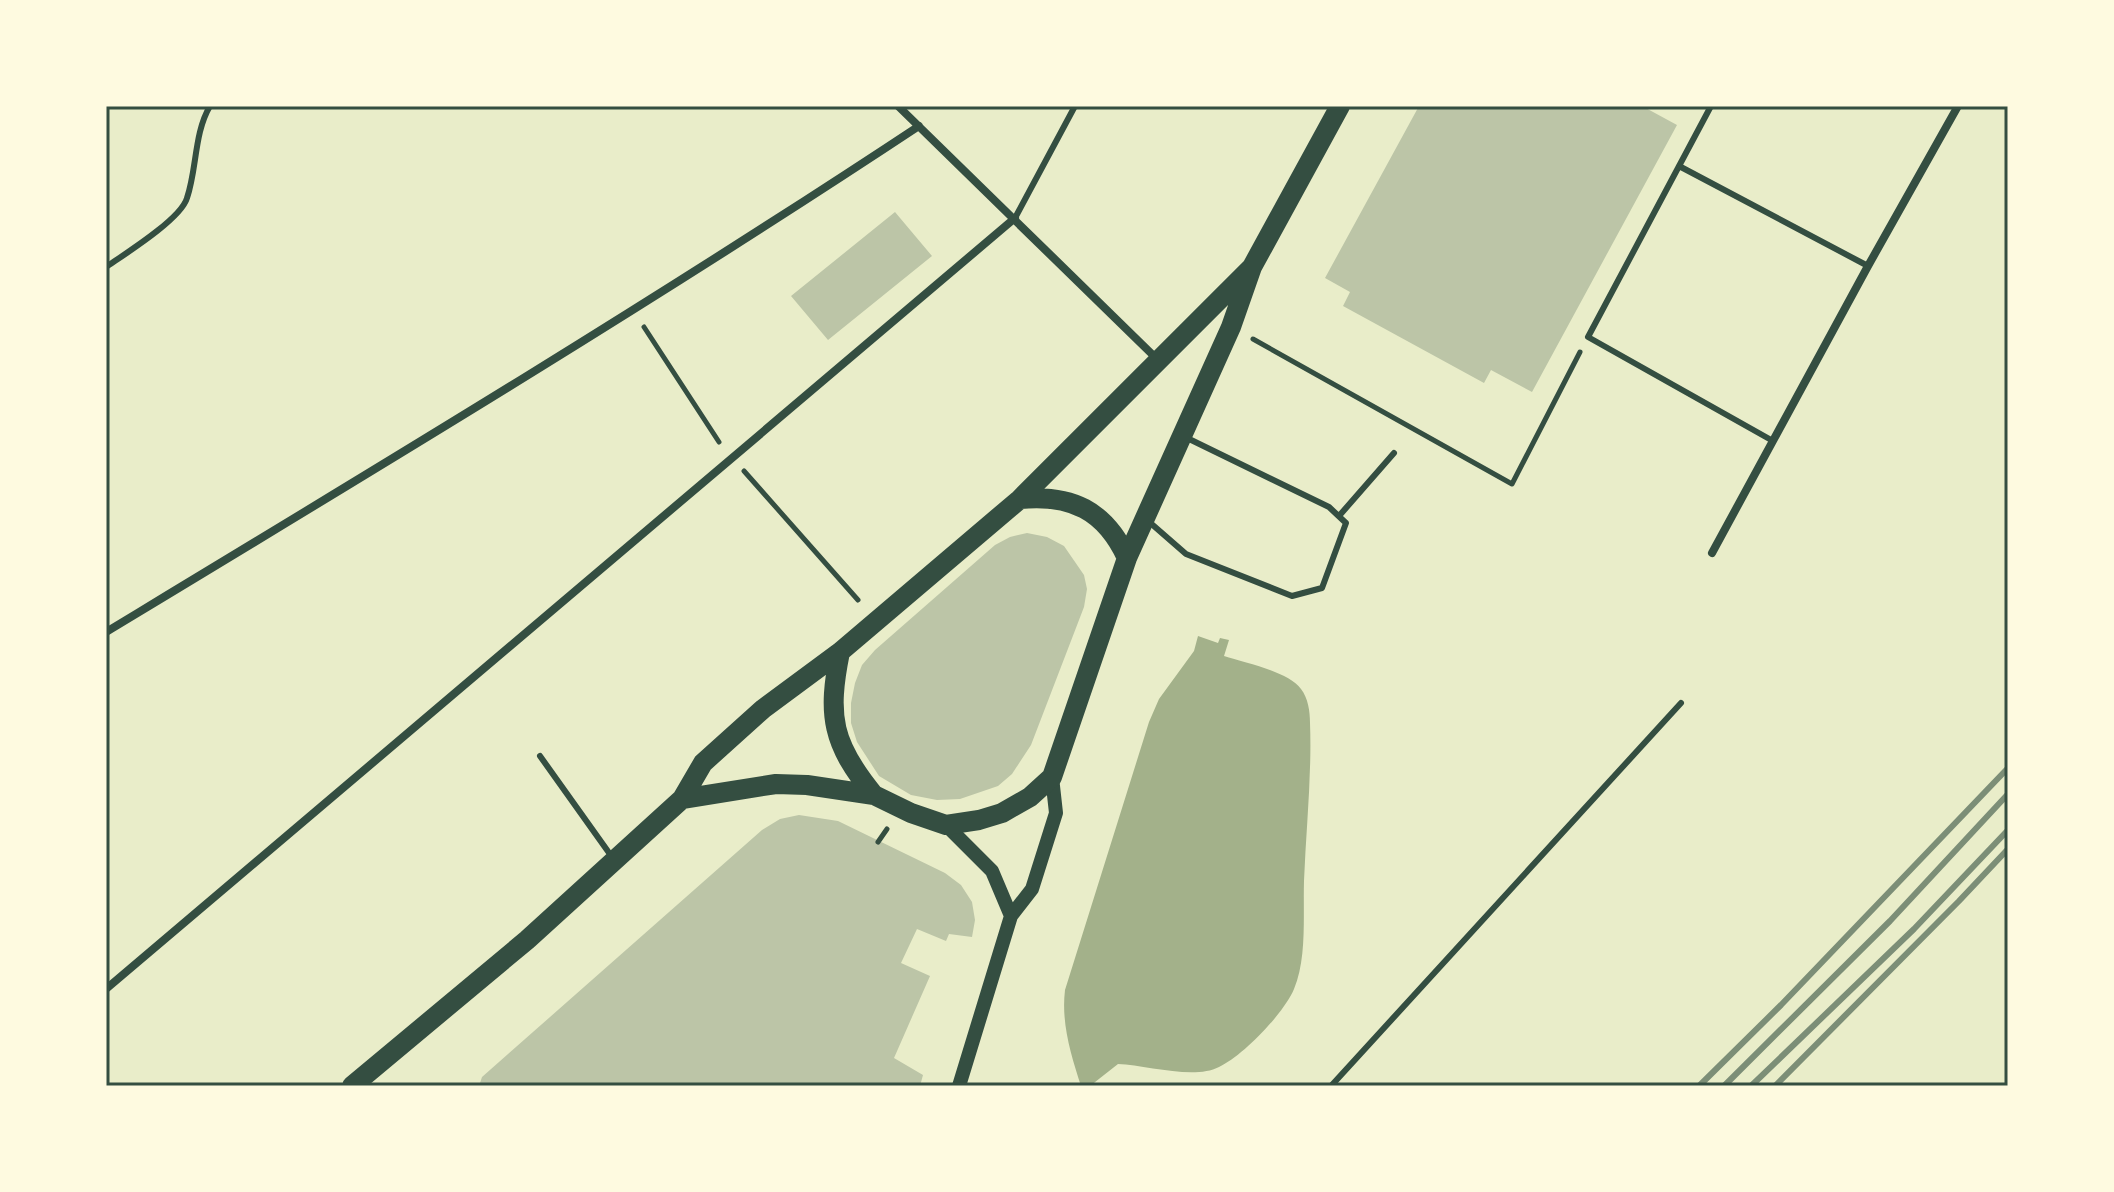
<svg xmlns="http://www.w3.org/2000/svg" width="2114" height="1192" viewBox="0 0 2114 1192" font-family="Jost,sans-serif">
<style>
.water{fill:#a3b18a}
.building{fill:#bcc5a7}
.lines{fill:none;stroke-linecap:round;stroke-linejoin:round}
.path{stroke:#344e41;stroke-width:5}
.service{stroke:#344e41;stroke-width:6}
.minor{stroke:#344e41;stroke-width:8}
.tertiary{stroke:#344e41;stroke-width:14}
.primary{stroke:#344e41;stroke-width:20}
.rail{stroke:#7c8e77;stroke-width:6}
.neatline{fill:none;stroke:#344e41;stroke-width:3}
</style>
<rect width="100%" height="100%" fill="#e9edc9"/>
<path class="water" d="M 1198,636 L 1218,643 L 1220,638 L 1229,640 L 1224,656 C 1245,663 1288,671 1301,689 C 1308,698 1310,711 1310,723 C 1312,775 1306,829 1304,881 C 1303,915 1307,958 1294,989 C 1284,1013 1243,1056 1219,1067 C 1194,1080 1146,1065 1118,1064 L 1090,1086 L 1081,1086 C 1071,1055 1061,1023 1065,990 L 1149,722 L 1159,699 L 1194,651 Z"/>
<path class="building" d="M 1419,106 L 1642,106 L 1677,125 L 1532,392 L 1491,370 L 1484,383 L 1343,306 L 1350,292 L 1325,278 Z
M 895,212 L 932,256 L 828,340 L 791,296 Z
M 1027,533 L 1047,537 L 1064,546 L 1084,575 L 1087,589 L 1084,607 L 1031,745 L 1012,774 L 998,786 L 960,799 L 937,800 L 911,795 L 879,776 L 857,742 L 851,723 L 851,703 L 855,683 L 862,665 L 875,650 L 995,545 L 1010,537 Z
M 799,815 L 838,821 L 945,873 L 961,885 L 972,902 L 975,920 L 972,937 L 949,934 L 946,941 L 917,929 L 901,963 L 930,976 L 894,1058 L 923,1075 L 920,1086 L 479,1086 L 482,1077 L 762,830 L 780,819 Z"/>
<g class="lines">
<path class="path" d="M 644,327 L 719,442
M 1253,339 L 1512,484 L 1580,352
M 744,471 L 858,600
M 878,842 L 887,829"/>
<path class="service" d="M 1711,106 L 1588,337 L 1773,441
M 1679,166 L 1868,266
M 1015,218 L 1075,106
M 106,267 C 125,254 181,219 187,198 C 197,169 194,133 210,106
M 1339,516 L 1394,453
M 1147,520 L 1186,554 L 1292,596 L 1322,588 L 1346,523 L 1329,507 L 1185,437
M 540,756 L 612,857
M 1331,1086 L 1681,703"/>
<path class="minor" d="M 898,106 L 1159,361
M 1712,553 L 1868,266 L 1958,106
M 106,632 C 379,467 653,302 919,126
M 106,989 L 1015,218"/>
<path class="tertiary" d="M 946,825 L 992,871 L 1011,916
M 959,1086 L 1011,916 L 1032,889 L 1056,813 L 1052,777"/>
<path class="primary" d="M 1020,499 C 1071,494 1105,510 1127,558
M 840,652 C 827,716 832,744 874,795
M 682,799 L 776,784 L 807,785 L 874,795 L 911,813 L 946,825 L 979,820 L 1002,813 L 1030,797 L 1052,777 L 1127,558 L 1231,327 L 1252,267 L 1340,106
M 352,1086 L 527,940 L 682,799 L 703,763 L 763,709 L 840,652 L 1020,499 L 1252,267"/>
<path class="rail" d="M 1699,1086 L 1781,1005 L 2008,768
M 1724,1086 L 1890,921 L 2008,794
M 1751,1086 L 1914,929 L 2008,830
M 1775,1086 L 1959,901 L 2008,849"/>
</g>
<rect width="2114" height="1192" fill="none" stroke="#fefae0" stroke-width="216"/>
<rect x="108" y="108" width="1898" height="976" class="neatline"/>
</svg>
